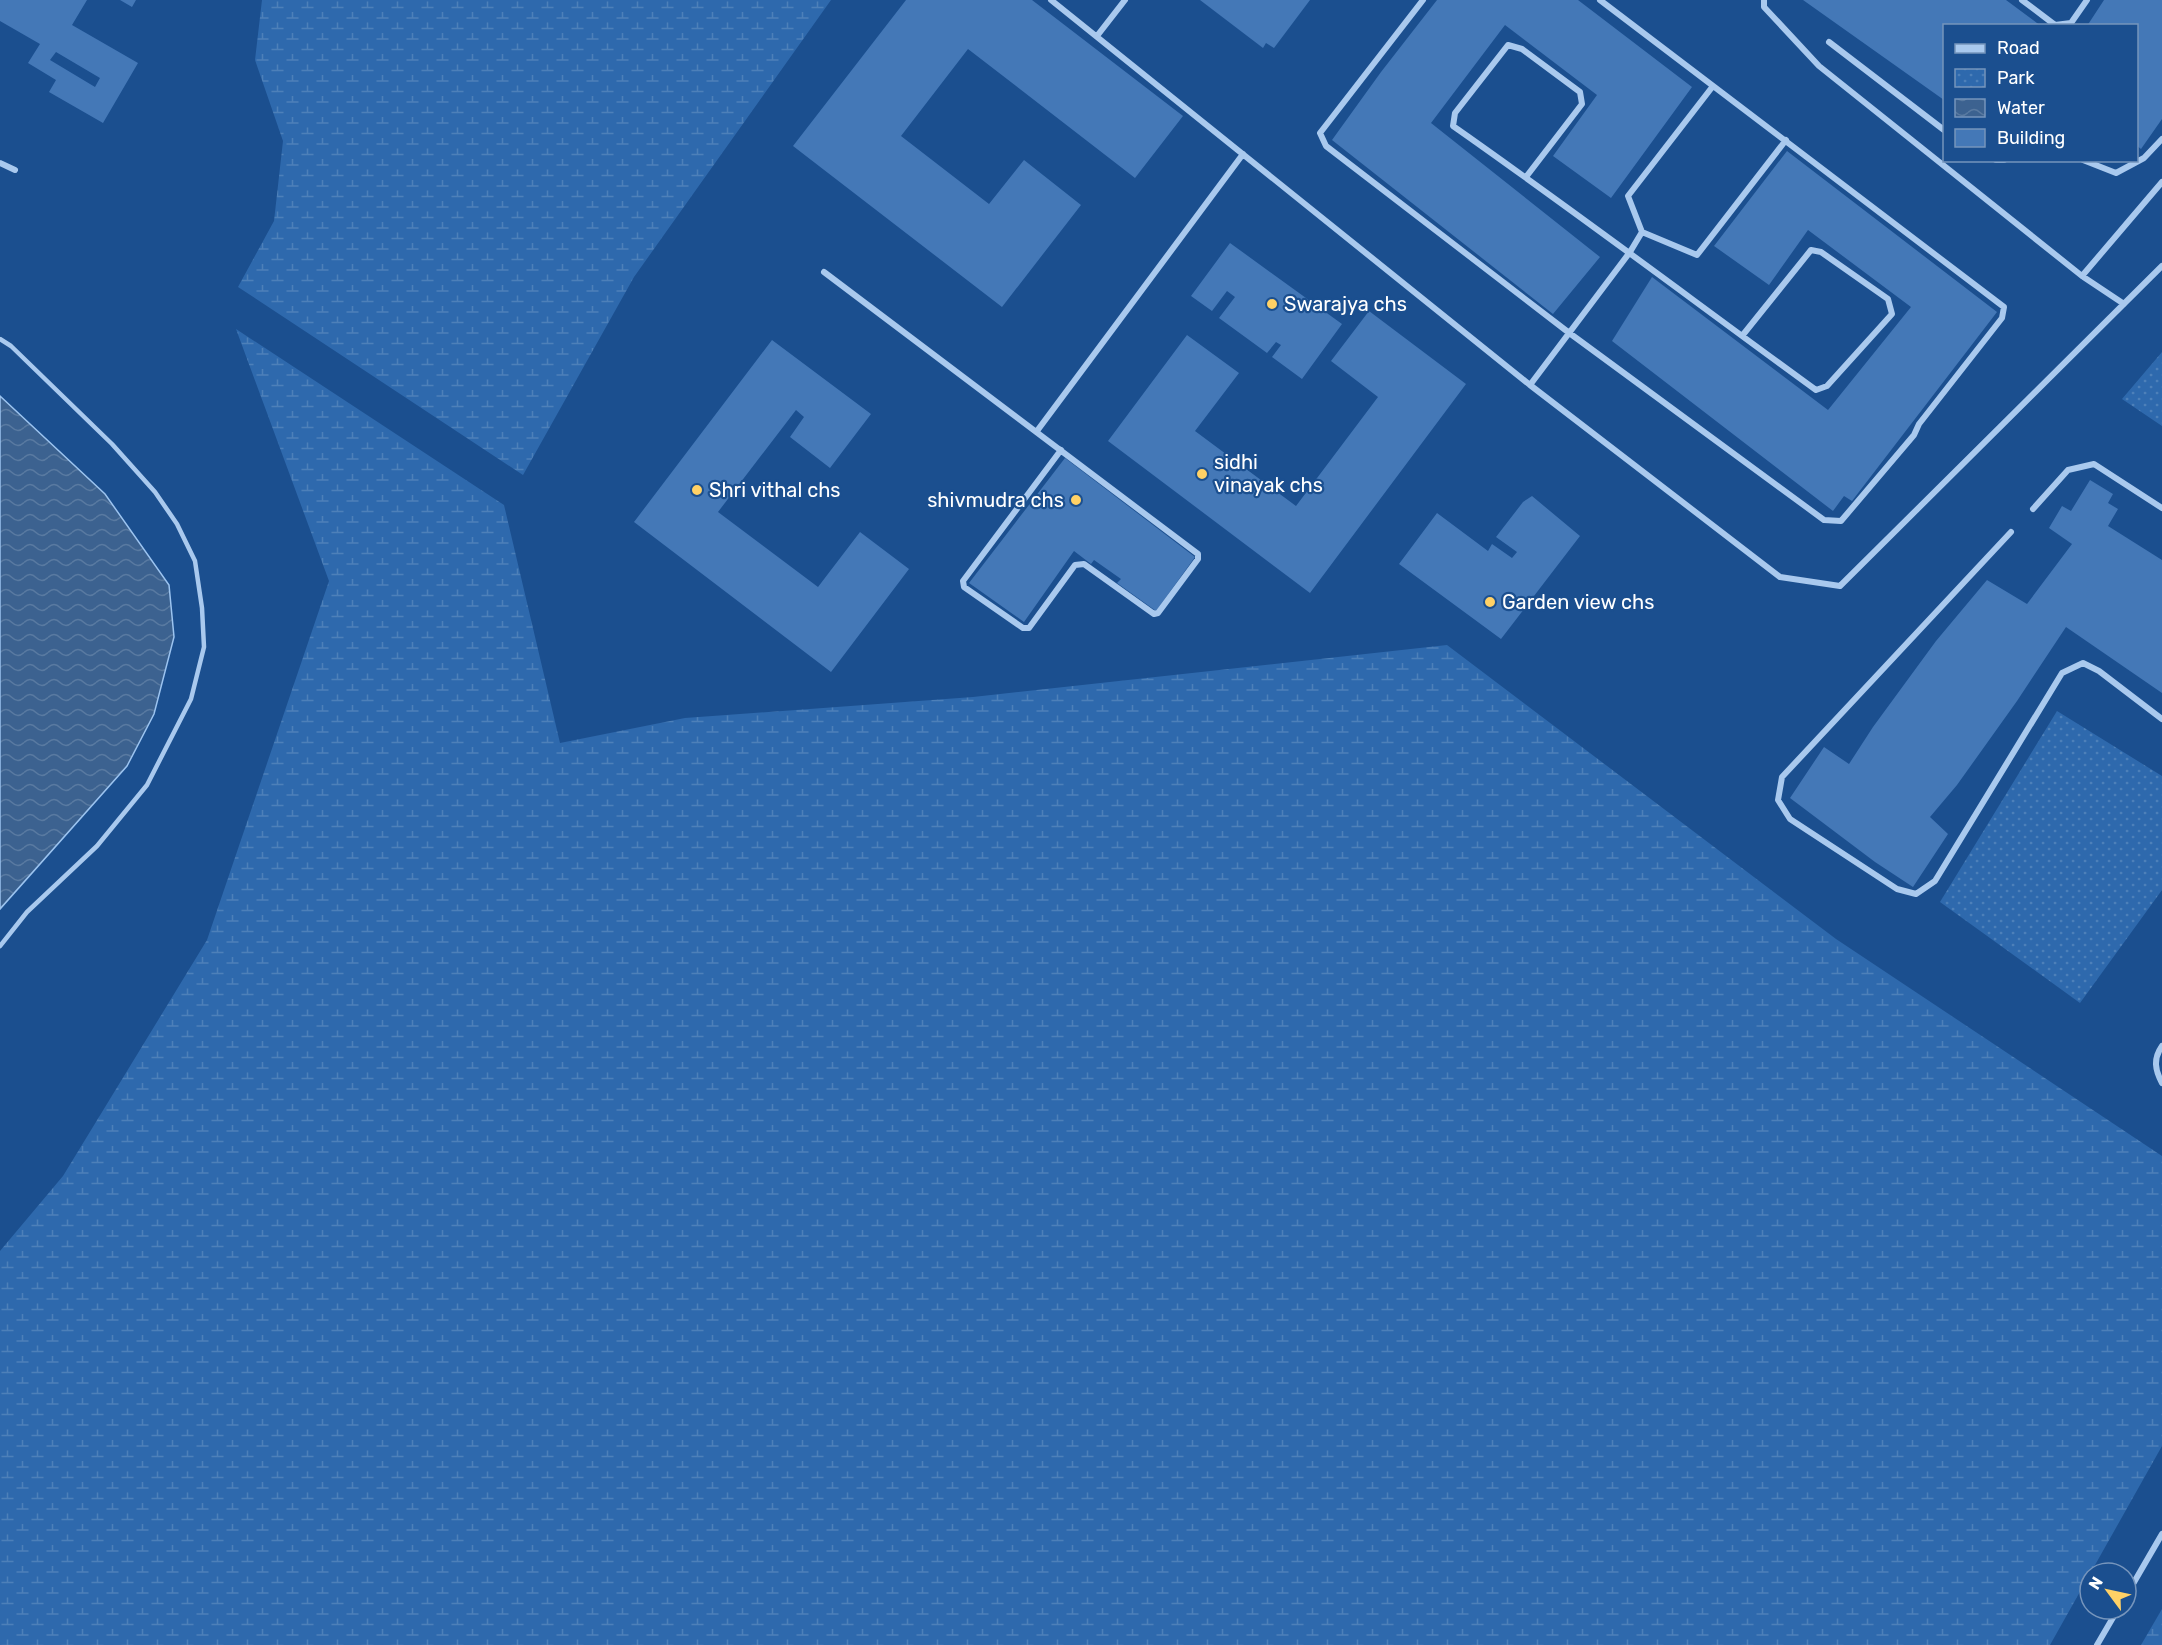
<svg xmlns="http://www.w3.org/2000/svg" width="2162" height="1645" viewBox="0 0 2162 1645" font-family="Rubik,sans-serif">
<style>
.wetland{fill:url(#wetland-marsh)}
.park{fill:url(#park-dots)}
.water{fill:url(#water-waves);stroke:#9cc4f0;stroke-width:1.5}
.building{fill:#4478b7;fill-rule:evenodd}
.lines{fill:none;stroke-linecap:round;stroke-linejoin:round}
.lane{stroke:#a9c9ee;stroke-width:4.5}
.street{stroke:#a9c9ee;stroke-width:6}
.poi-dot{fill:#ffd166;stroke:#1b4f8f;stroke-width:2}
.labels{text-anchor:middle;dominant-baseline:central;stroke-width:4.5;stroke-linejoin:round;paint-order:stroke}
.poi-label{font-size:20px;fill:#fff;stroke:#1b4f8f;text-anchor:start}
</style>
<defs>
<pattern id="wetland-marsh" width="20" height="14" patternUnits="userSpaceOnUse" patternTransform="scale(1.5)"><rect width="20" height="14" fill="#2e69ad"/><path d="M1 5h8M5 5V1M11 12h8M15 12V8" fill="none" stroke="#4d80b9"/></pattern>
<pattern id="park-dots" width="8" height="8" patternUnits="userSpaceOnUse" patternTransform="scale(1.5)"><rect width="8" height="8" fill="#2e69ad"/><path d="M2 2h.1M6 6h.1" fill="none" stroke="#4d80b9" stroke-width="1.8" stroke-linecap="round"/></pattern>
<pattern id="water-waves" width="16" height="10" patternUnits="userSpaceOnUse" patternTransform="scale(1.5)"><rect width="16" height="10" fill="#3c6290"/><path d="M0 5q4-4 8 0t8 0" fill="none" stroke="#597aa1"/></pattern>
</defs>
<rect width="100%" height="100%" fill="#1b4f8f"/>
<path class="wetland" d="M 262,0 L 831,0 L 634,277 L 523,475 L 238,287 L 274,221 L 283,141 L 255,60 Z
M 236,329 L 504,505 L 560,743 L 685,718 L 973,697 L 1447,645 L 1836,939 L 2162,1156 L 2162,1446 L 2050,1645 L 0,1645 L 0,1251 L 63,1176 L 207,940 L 329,581 Z
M 2162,1609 L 2162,1645 L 2141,1645 Z"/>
<path class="park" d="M 2162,352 L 2162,426 L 2122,399 Z
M 2057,711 L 2162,776 L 2162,890 L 2080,1003 L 1940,902 Z"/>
<path class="water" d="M 0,396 L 105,494 L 169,585 L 174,637 L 154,714 L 127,766 L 0,909 Z"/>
<path class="building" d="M 0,0 L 87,0 L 72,25 L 138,63 L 103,123 L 49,92 L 56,80 L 28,63 L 40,44 L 0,21 ZM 56,52 L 100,78 L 95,87 L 50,60 Z
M 120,0 L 136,0 L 132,7 Z
M 906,0 L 1032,0 L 1183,116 L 1135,178 L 968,49 L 901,136 L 989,204 L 1024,160 L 1081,205 L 1002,307 L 793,146 Z
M 1200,0 L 1310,0 L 1274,48 L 1266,43 L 1263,48 Z
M 1437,0 L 1578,0 L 1692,87 L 1611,198 L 1553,156 L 1597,95 L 1505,25 L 1431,123 L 1600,257 L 1553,314 L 1332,140 L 1381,72 Z
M 1803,0 L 2006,0 L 2041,26 L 1944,26 L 1944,100 Z
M 2104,0 L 2162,0 L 2162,119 L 2141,149 L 2136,145 L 2136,26 L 2087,26 Z
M 1787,151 L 1997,312 L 1852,501 L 1844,496 L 1833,511 L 1612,341 L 1652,277 L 1828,410 L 1911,307 L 1808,230 L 1769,285 L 1714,246 Z
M 1230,243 L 1342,324 L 1302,379 L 1272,357 L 1281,345 L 1276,342 L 1267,353 L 1219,318 L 1235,297 L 1227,291 L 1212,311 L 1191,296 Z
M 1369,311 L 1466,384 L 1310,593 L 1108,441 L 1187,335 L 1239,373 L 1195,431 L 1296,506 L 1378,397 L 1331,361 Z
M 772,340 L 871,414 L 830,468 L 790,437 L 804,417 L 796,410 L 718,512 L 818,587 L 860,532 L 909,569 L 831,672 L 634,522 Z
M 1065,458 L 1195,557 L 1156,611 L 1117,583 L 1121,579 L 1094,560 L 1091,564 L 1074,551 L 1024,622 L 969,583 Z
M 2090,480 L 2113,494 L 2108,503 L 2118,509 L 2108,526 L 2162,560 L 2162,693 L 2066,627 L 2017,701 L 1957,785 L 1930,817 L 1948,834 L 1913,887 L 1875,862 L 1790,798 L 1824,747 L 1849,764 L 1873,727 L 1936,641 L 1987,580 L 2027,604 L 2072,544 L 2049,528 L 2062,506 L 2071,511 Z
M 1532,496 L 1580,536 L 1501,639 L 1399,564 L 1437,513 L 1488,551 L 1492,544 L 1512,558 L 1517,552 L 1496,537 L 1523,502 Z"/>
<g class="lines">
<path class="lane" d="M 0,339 L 11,346 L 112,444 L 155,492 L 177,524 L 195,561 L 202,608 L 204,647 L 191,699 L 147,785 L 97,846 L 27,912 L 0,946"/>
<path class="street" d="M 1051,0 L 1530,385 L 1780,577 L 1840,586 L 2162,266
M 1423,0 L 1320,133 L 1326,146 L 1568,332 L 1824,520 L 1841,521 L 1914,435 L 1919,424 L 2002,318 L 2004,307 L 1600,0
M 1764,0 L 1764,7 L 1819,66 L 2082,276 L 2124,304
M 2022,0 L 2055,25 L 2071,23 L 2087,0
M 1097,36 L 1125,0
M 1829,42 L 1944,130
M 1996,160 L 2004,160
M 2083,160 L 2116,173 L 2144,158 L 2162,139
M 0,163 L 15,170
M 1526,177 L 1582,104 L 1580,92 L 1522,49 L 1508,45 L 1455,113 L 1453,126 C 1576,212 1695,302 1816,390 L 1827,386 L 1892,314 L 1888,299 L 1821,252 L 1811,250 L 1742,336
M 1642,232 L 1697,255 L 1786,140
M 824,272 L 1198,554 L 1198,559 L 1158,613 L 1154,614 L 1084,564 L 1075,565 L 1029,628 L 1023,628 L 964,587 L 963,581 L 1061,450
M 2082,276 L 2162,182
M 1530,385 L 1630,252 L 1642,232 L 1628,196 L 1713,86
M 1037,431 L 1243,154
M 2033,509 L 2068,470 L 2094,464 L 2162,508
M 2011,532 L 1782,777 L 1778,800 L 1790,819 L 1897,889 L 1916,894 L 1935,881 L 2062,673 L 2083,663 L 2099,671 L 2162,719
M 2162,1046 C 2153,1059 2155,1070 2162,1083
M 2126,1596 L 2162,1534
M 2097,1645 L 2118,1609"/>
</g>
<g class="poi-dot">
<circle cx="1272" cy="304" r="6"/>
<circle cx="1202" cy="474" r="6"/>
<circle cx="697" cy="490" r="6"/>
<circle cx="1076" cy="500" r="6"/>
<circle cx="1490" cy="602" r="6"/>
</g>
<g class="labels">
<g class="poi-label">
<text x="1284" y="304">Swarajya chs</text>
<text x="1214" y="462">sidhi<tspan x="1214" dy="23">vinayak chs</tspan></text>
<text x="709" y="490">Shri vithal chs</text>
<text x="1064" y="500" text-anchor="end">shivmudra chs</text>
<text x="1502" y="602">Garden view chs</text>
</g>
</g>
<rect x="1943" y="24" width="195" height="138" fill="#1b4f8f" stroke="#7695bc" stroke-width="1.5"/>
<rect x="1955" y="44" width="30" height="9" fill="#a9c9ee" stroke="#7695bc" stroke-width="1.5"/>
<text x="1997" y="54" font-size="18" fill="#ffffff">Road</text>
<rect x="1955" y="69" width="30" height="18" fill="url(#park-dots)" stroke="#7695bc" stroke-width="1.5"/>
<text x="1997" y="84" font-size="18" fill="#ffffff">Park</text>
<rect x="1955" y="99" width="30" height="18" fill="url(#water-waves)" stroke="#7695bc" stroke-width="1.5"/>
<text x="1997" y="114" font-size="18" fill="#ffffff">Water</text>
<rect x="1955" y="129" width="30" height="18" fill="#4478b7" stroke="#7695bc" stroke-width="1.5"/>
<text x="1997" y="144" font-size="18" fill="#ffffff">Building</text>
<g transform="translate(2108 1591) rotate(303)"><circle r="28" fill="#1b4f8f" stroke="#7695bc" stroke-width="1.5"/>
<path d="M0-4.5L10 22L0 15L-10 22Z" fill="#ffd166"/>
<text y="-9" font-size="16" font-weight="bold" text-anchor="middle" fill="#ffffff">N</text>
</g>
</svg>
